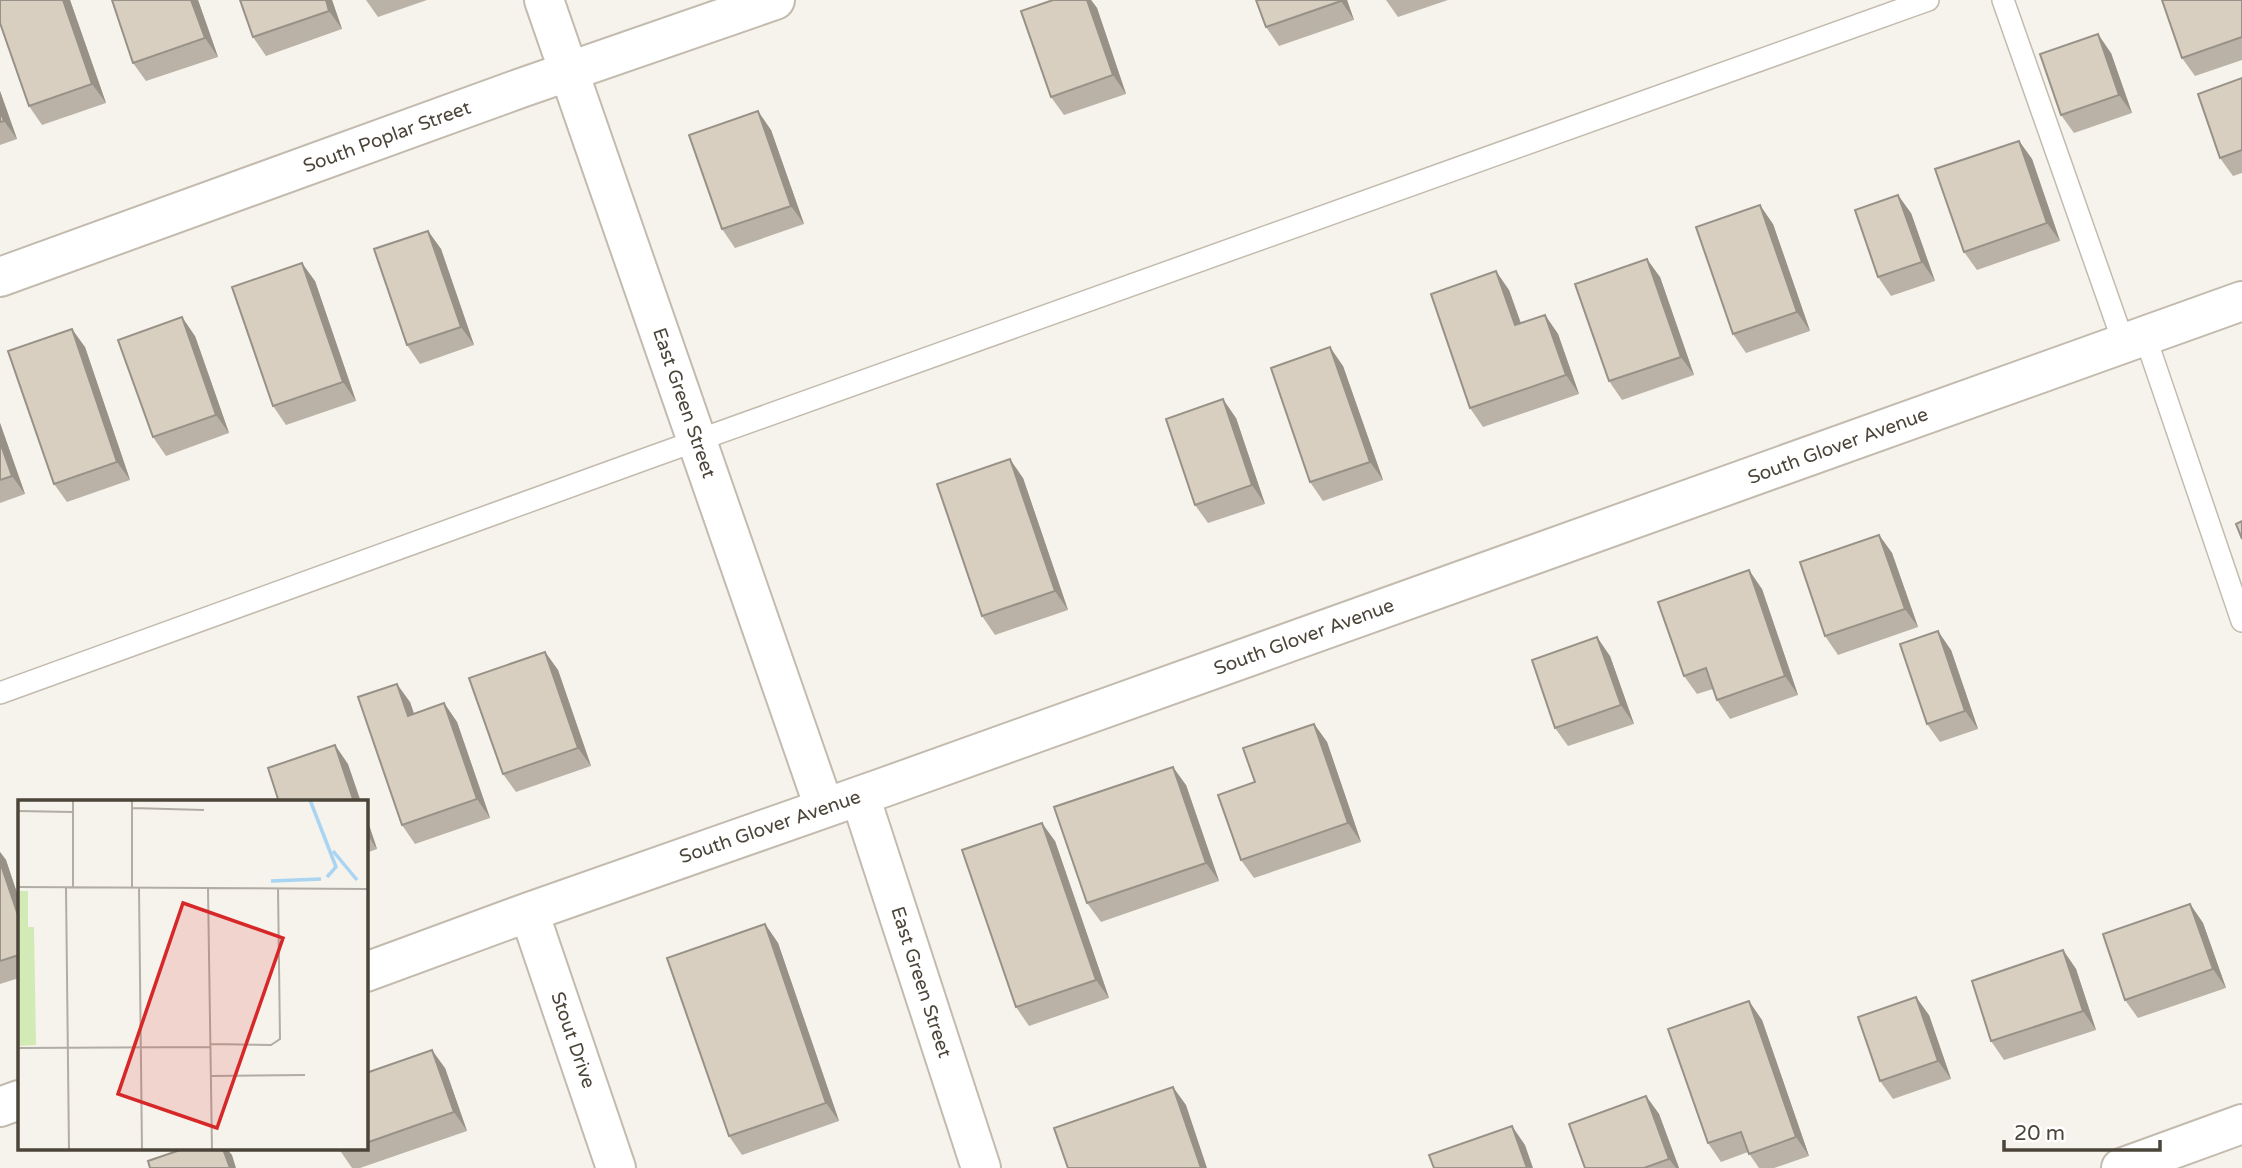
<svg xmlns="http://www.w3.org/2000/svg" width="2242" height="1168" viewBox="0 0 2242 1168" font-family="'Varela Round',sans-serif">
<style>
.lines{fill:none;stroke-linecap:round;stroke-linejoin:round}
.service-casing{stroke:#c2bbae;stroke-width:24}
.minor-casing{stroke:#c2bbae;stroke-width:42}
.service{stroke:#fff;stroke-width:21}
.minor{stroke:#fff;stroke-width:38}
.wall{fill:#bab2a6}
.shaded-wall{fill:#979187}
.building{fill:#d8cfc1;stroke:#979187;stroke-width:2}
.labels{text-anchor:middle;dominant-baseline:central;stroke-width:5;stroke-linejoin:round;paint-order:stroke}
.street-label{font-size:19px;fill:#4b4439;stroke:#fff}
.inset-river{fill:none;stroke:#a9d4f2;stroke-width:3.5}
.inset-road{fill:none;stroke:#b2ada4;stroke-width:2}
.view{fill:#d62828;fill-opacity:0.15;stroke:#d62828;stroke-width:3.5}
.inset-edge{fill:none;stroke:#4b4439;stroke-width:3.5}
</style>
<rect width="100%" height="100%" fill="#f6f3ec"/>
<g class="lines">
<g class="service-casing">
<path id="service" d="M 2003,0 L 2124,344
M 2145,336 L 2242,621
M 0,693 L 651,457 L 1928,0"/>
</g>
<g class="minor-casing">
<path id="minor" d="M 544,0 L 824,807
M 0,277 L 521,88 L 775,0
M 860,796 L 981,1168
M 529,912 L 616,1168
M 366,972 L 529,912 L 882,788 L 2242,301
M 0,1107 L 19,1100
M 2121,1168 L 2242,1124"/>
</g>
<use href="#service" class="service"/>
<use href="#minor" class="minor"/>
</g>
<path class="wall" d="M 0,0 L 70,0 L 106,103 L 42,125 L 29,106 Z
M 112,0 L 198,0 L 218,57 L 146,81 L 133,63 Z
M 240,0 L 332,0 L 342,29 L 266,56 L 253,37 Z
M 366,0 L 427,0 L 378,17 Z
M 1053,0 L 1091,0 L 1097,8 L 1126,94 L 1064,115 L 1051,97 Z
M 1256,0 L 1347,0 L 1354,20 L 1279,46 L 1266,27 Z
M 1386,0 L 1448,0 L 1398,17 Z
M 2242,0 L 2242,60 L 2195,76 L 2182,58 Z
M 2111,53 L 2132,113 L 2074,133 L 2061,115 Z
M 2242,78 L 2242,173 L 2233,176 L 2220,158 Z
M 0,91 L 17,139 L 0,145 Z
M 771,130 L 804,224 L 735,248 L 722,229 Z
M 2019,141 L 2032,159 L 2060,241 L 1977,270 L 1964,252 Z
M 1911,213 L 1935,281 L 1891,296 L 1878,277 Z
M 1773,224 L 1810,331 L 1746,353 L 1733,334 Z
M 428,231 L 441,249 L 474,345 L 420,364 L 407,345 Z
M 1660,277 L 1694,375 L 1622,400 L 1609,381 Z
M 315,281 L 356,401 L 286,425 L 273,406 Z
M 1509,290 L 1521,323 L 1545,315 L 1558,334 L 1579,394 L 1483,427 L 1470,408 Z
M 195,336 L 229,433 L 166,456 L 153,437 Z
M 85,347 L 130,480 L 67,502 L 54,484 Z
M 1343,366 L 1383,480 L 1323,501 L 1310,482 Z
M 1236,418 L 1265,504 L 1208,523 L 1195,505 Z
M 0,423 L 25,494 L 0,503 Z
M 1023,478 L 1068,610 L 995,635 L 982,616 Z
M 1879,535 L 1892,553 L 1918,627 L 1838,655 L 1825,636 Z
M 1762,589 L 1798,695 L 1730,719 L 1717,700 L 1713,689 L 1697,694 L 1684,676 Z
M 1951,650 L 1978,729 L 1940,742 L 1927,724 Z
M 545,652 L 558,670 L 591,766 L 516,792 L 503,774 Z
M 1610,656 L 1634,724 L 1568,746 L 1555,728 Z
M 410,702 L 414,714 L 444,703 L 457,722 L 490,818 L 415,844 L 402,825 Z
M 1314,724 L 1327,742 L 1361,842 L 1254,878 L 1241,860 L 1255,782 Z
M 1186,785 L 1219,881 L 1101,922 L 1087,903 Z
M 366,816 L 377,849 L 366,853 Z
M 1055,841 L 1109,998 L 1029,1026 L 1016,1007 Z
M 0,852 L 6,860 L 19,899 L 19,978 L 0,984 Z
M 2190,904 L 2203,923 L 2226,988 L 2138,1018 L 2125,1000 Z
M 765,924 L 778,943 L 839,1121 L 742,1155 L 729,1136 Z
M 2063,950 L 2076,969 L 2096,1030 L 2004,1060 L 1991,1041 Z
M 1929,1015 L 1951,1079 L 1893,1099 L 1880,1081 Z
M 1762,1020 L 1809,1156 L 1774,1168 L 1759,1168 L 1748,1152 L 1721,1162 L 1708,1143 Z
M 445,1068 L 467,1131 L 360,1168 L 352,1168 L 339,1149 L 366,1149 L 366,1073 Z
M 1646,1096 L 1659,1114 L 1679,1168 L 1585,1168 Z"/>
<path class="shaded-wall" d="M 63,0 L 70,0 L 106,103 L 92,84 Z
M 191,0 L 198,0 L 218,57 L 205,38 Z
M 326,0 L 332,0 L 342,29 L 329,11 Z
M 1087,0 L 1091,0 L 1097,8 L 1126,94 L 1113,75 Z
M 1340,0 L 1347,0 L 1354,20 L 1341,1 Z
M 2098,34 L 2111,53 L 2132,113 L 2119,95 Z
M 0,91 L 17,139 L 4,121 L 0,111 Z
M 758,111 L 771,130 L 804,224 L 791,206 Z
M 2019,141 L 2032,159 L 2060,241 L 2047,223 Z
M 1898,195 L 1911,213 L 1935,281 L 1922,262 Z
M 1760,205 L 1773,224 L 1810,331 L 1797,312 Z
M 428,231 L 441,249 L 474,345 L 461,327 Z
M 1647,259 L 1660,277 L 1694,375 L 1681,357 Z
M 302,263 L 315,281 L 356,401 L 343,382 Z
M 1496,271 L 1509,290 L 1528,344 L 1515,325 Z
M 1545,315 L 1558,334 L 1579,394 L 1566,375 Z
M 182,317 L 195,336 L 229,433 L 216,415 Z
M 72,329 L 85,347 L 130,480 L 117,462 Z
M 1330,347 L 1343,366 L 1383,480 L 1370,462 Z
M 1223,399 L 1236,418 L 1265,504 L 1252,485 Z
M 0,423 L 25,494 L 12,476 L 0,442 Z
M 1010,459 L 1023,478 L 1068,610 L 1055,591 Z
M 1879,535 L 1892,553 L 1918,627 L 1905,609 Z
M 1749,570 L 1762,589 L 1798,695 L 1785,676 Z
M 1938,631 L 1951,650 L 1978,729 L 1965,711 Z
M 1597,637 L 1610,656 L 1634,724 L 1621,705 Z
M 545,652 L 558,670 L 591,766 L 578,748 Z
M 397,684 L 410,702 L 421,734 L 408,716 Z
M 444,703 L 457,722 L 490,818 L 477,799 Z
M 1314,724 L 1327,742 L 1361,842 L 1348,823 Z
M 335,745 L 348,764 L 361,802 L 354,802 Z
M 1173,767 L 1186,785 L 1219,881 L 1206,863 Z
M 366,816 L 377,849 L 366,833 Z
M 1042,823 L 1055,841 L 1109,998 L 1096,980 Z
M 0,852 L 6,860 L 19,899 L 19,918 L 0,862 Z
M 2190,904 L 2203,923 L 2226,988 L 2213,969 Z
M 765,924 L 778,943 L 839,1121 L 826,1103 Z
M 2063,950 L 2076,969 L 2096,1030 L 2083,1011 Z
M 1916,997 L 1929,1015 L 1951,1079 L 1938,1061 Z
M 1749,1001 L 1762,1020 L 1809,1156 L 1796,1137 Z
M 432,1050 L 445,1068 L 467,1131 L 454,1112 Z
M 1173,1087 L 1186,1105 L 1207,1168 L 1201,1168 Z
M 1646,1096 L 1659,1114 L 1679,1168 L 1676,1168 L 1669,1159 Z
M 1512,1126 L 1525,1145 L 1533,1168 L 1527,1168 Z
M 223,1149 L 227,1149 L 232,1155 L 236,1168 L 230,1168 Z"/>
<path class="building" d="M 0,0 L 63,0 L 92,84 L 29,106 L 0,23 Z
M 112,0 L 191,0 L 205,38 L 133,63 Z
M 240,0 L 326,0 L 329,11 L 253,37 Z
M 1053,0 L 1087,0 L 1113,75 L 1051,97 L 1021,11 Z
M 1256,0 L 1340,0 L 1341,1 L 1266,27 Z
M 2162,0 L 2242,0 L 2242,37 L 2182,58 Z
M 2098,34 L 2119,95 L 2061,115 L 2040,54 Z
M 2242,78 L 2242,150 L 2220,158 L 2198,94 Z
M 0,111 L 4,121 L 0,122 Z
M 758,111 L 791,206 L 722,229 L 689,135 Z
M 2019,141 L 2047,223 L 1964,252 L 1935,169 Z
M 1898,195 L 1922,262 L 1878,277 L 1855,210 Z
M 1760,205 L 1797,312 L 1733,334 L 1696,227 Z
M 428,231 L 461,327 L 407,345 L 374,249 Z
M 1647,259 L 1681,357 L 1609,381 L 1575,284 Z
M 302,263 L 343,382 L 273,406 L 232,287 Z
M 1496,271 L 1515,325 L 1545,315 L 1566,375 L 1470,408 L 1431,294 Z
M 182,317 L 216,415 L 153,437 L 118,340 Z
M 72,329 L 117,462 L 54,484 L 8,351 Z
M 1330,347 L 1370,462 L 1310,482 L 1271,368 Z
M 1223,399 L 1252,485 L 1195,505 L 1166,419 Z
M 0,442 L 12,476 L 0,480 Z
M 1010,459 L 1055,591 L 982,616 L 937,484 Z
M 2242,521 L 2242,539 L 2236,524 Z
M 1879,535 L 1905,609 L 1825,636 L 1800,562 Z
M 1749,570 L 1785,676 L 1717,700 L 1706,668 L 1684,676 L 1658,602 Z
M 1938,631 L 1965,711 L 1927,724 L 1900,644 Z
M 1597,637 L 1621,705 L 1555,728 L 1532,660 Z
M 545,652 L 578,748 L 503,774 L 469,678 Z
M 397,684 L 408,716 L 444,703 L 477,799 L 402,825 L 358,697 Z
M 1314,724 L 1348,823 L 1241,860 L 1218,795 L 1255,782 L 1243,748 Z
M 335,745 L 354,802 L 279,802 L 268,768 Z
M 1173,767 L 1206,863 L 1087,903 L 1054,807 Z
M 1042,823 L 1096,980 L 1016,1007 L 962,850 Z
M 0,862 L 19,918 L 19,955 L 0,961 Z
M 2190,904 L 2213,969 L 2125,1000 L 2103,934 Z
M 765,924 L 826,1103 L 729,1136 L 667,958 Z
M 2063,950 L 2083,1011 L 1991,1041 L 1972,981 Z
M 1916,997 L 1938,1061 L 1880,1081 L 1858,1017 Z
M 1749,1001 L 1796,1137 L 1749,1154 L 1741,1132 L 1708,1143 L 1668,1029 Z
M 432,1050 L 454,1112 L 366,1143 L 366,1073 Z
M 1173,1087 L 1201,1168 L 1068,1168 L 1054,1128 Z
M 1646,1096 L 1669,1159 L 1644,1168 L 1585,1168 L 1569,1124 Z
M 1512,1126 L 1527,1168 L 1434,1168 L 1429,1155 Z
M 183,1149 L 223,1149 L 230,1168 L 150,1168 L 148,1161 Z"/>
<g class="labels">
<g class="street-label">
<text transform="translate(387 137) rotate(-20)">South Poplar Street</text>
<text transform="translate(684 403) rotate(71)">East Green Street</text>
<text transform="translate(1838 446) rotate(-20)">South Glover Avenue</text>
<text transform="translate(1304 637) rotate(-20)">South Glover Avenue</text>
<text transform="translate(770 827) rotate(-19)">South Glover Avenue</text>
<text transform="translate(921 982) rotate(72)">East Green Street</text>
<text transform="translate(573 1040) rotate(71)">Stout Drive</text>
</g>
</g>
<g transform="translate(18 800)">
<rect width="350" height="350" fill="#f6f3ec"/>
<path d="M 0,91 L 10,91 L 10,127 L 16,127 L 18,245 L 0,246 Z" fill="#d2eab5"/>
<path class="inset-river" d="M 292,0 L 318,67 L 309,77M 315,51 L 339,80M 253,81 L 303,79"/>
<path class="inset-road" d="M 114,0 L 114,88M 114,8 L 186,10M 0,11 L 54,12M 0,87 L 350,89M 55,87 L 55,0M 48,88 L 51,350M 121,88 L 124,350M 190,89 L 194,350M 192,244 L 253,245 L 262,239 L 260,88M 0,248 L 192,247M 193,276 L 287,275"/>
<path class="view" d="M 165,103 L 265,138 L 199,328 L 100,294 Z"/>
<rect width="350" height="350" class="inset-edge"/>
</g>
<path d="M2004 1140v10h156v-10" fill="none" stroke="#4b4439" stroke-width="3.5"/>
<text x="2014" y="1140" font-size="21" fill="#4b4439" stroke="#ffffff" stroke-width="5" paint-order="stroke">20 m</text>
</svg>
